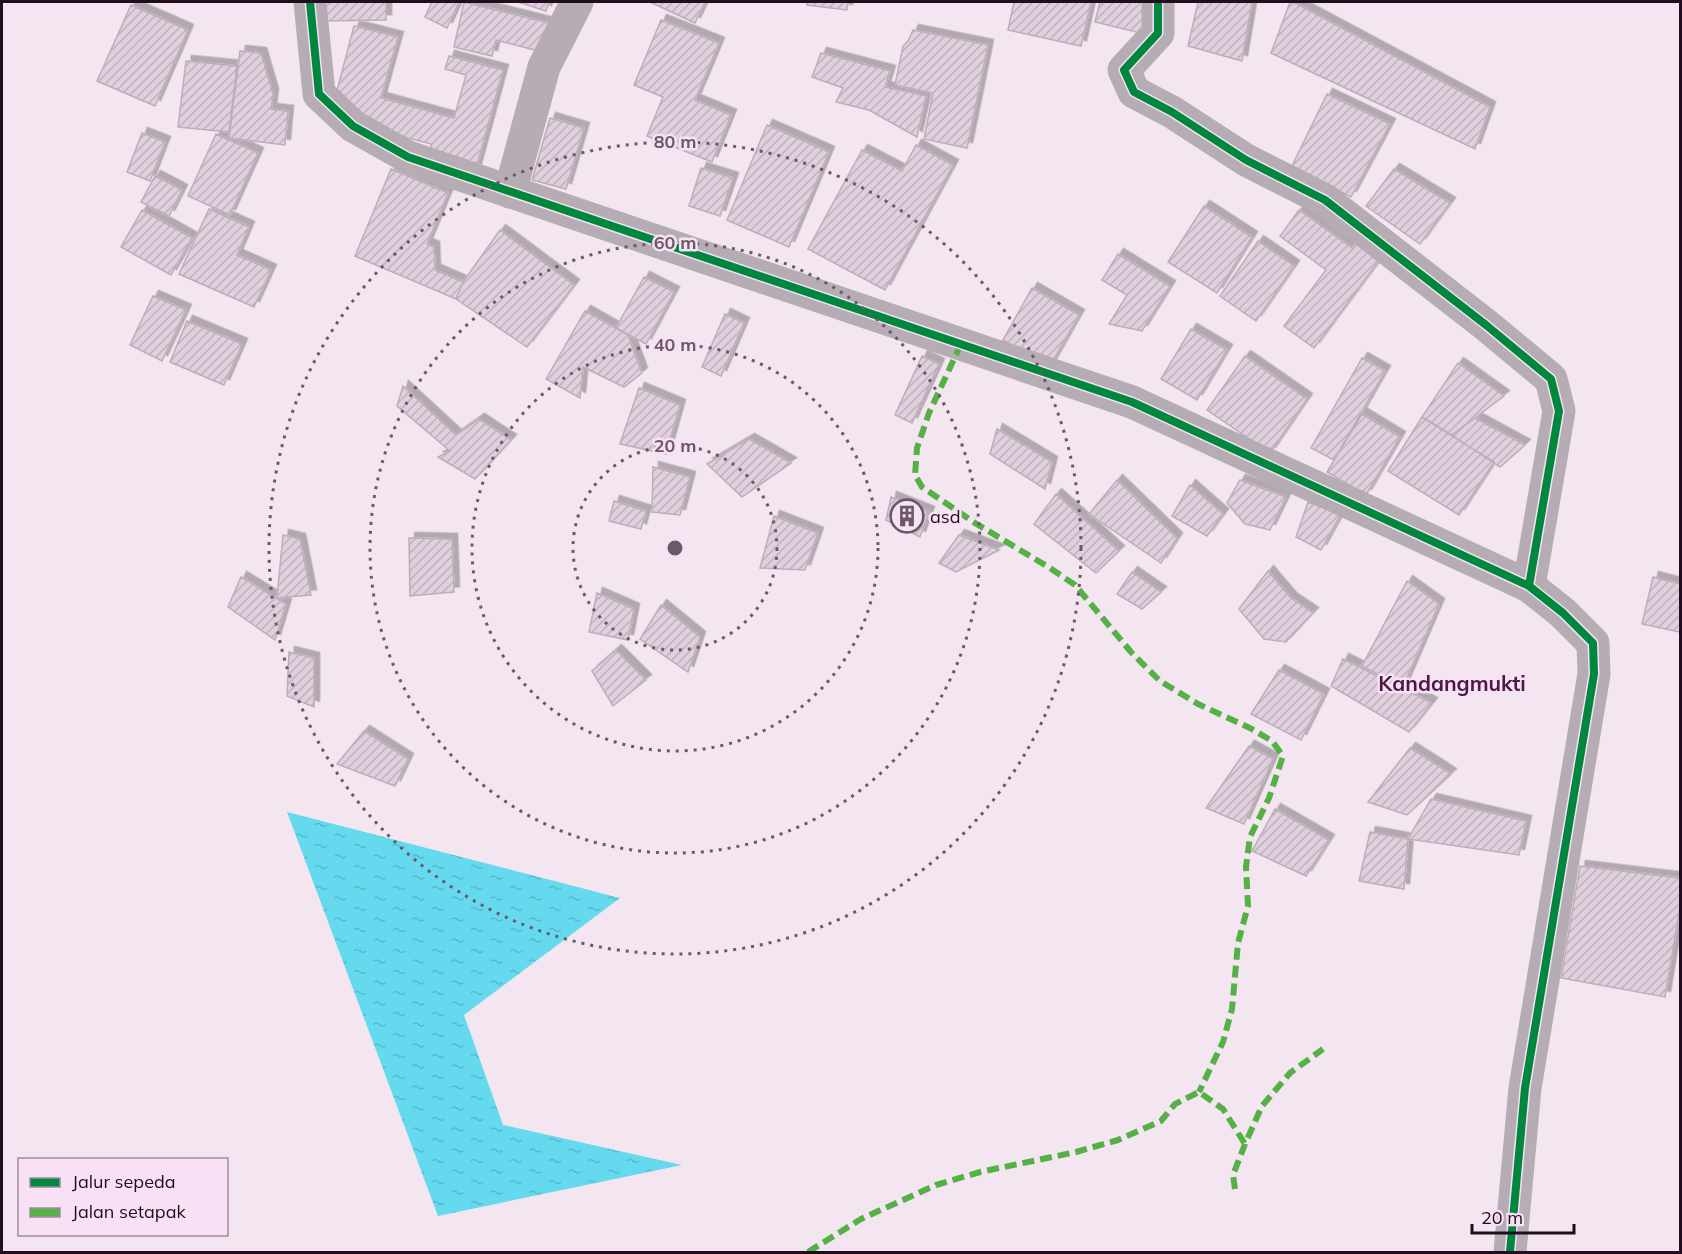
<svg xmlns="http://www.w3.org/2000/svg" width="1682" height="1254" viewBox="0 0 1682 1254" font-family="Mulish,sans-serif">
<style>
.water{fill:url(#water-ripples)}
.building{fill:url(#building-hatch);stroke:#bdadbb;stroke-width:1.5;filter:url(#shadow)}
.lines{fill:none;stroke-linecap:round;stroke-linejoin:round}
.minor{stroke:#b6acb4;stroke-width:33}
.quiet{stroke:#55b045;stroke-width:6;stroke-dasharray:12 6;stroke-linecap:butt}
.cycleway-casing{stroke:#f8e1f4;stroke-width:11}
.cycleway{stroke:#00873e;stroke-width:8}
.ring{fill:none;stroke:#6a5968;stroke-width:3;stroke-dasharray:3 6}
.labels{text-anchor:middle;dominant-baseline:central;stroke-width:5;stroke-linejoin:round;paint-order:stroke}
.poi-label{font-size:18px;fill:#210d1f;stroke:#f8e1f4;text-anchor:start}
.quarter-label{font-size:21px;font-weight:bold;fill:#491b45;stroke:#f8e1f4}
.centre{fill:#6a5968;stroke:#f8e1f4;stroke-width:3}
.ring-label{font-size:18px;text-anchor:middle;font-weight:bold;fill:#6a5968;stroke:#f8e1f4;stroke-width:5;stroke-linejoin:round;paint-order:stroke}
</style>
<defs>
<pattern id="water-ripples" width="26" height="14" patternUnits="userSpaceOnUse" patternTransform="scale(1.5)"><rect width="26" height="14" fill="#65d9ed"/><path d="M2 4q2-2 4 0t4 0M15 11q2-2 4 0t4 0" fill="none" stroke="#57b9cb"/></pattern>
<pattern id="building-hatch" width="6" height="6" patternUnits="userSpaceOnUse" patternTransform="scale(1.5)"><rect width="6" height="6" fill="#e0cfdd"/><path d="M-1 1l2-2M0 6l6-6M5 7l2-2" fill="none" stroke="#c0b1bd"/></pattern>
<filter id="shadow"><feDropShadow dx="5.5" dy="-5.5" stdDeviation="0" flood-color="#0004"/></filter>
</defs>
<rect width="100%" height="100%" fill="#f3e6f0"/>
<path class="water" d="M 287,812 L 620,898 L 464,1015 L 503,1125 L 682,1165 L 438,1216 Z"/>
<path class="building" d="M 320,2 L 386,2 L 386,20 L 321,21 Z
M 432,2 L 459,2 L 447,28 L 425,17 Z
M 464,2 L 549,23 L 542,52 L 496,40 L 492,56 L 454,47 Z
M 518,2 L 549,2 L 546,11 Z
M 650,2 L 705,2 L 695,23 Z
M 807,2 L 848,2 L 847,10 L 807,5 Z
M 1014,2 L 1091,2 L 1081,46 L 1008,30 Z
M 1100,2 L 1157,2 L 1140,33 L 1095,22 Z
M 1198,2 L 1252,2 L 1242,61 L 1188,46 Z
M 1290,2 L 1293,2 L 1490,107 L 1475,149 L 1271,53 Z
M 131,5 L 188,30 L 155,106 L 97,81 Z
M 661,20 L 719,43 L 695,100 L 731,115 L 712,162 L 647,136 L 663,97 L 634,85 Z
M 354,26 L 398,37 L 381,98 L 454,118 L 466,75 L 445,69 L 449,56 L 503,70 L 476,169 L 431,157 L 431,144 L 330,117 Z
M 913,30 L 988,45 L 967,148 L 924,139 L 933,93 L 895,85 L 903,46 L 908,41 Z
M 240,51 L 261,53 L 273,94 L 271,109 L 288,111 L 285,145 L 229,138 Z
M 821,53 L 890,71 L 885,87 L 926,96 L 917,137 L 869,110 L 836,102 L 843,88 L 812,77 Z
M 186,61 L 237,66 L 229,132 L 178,127 Z
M 1327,94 L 1390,124 L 1351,197 L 1292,166 Z
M 550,118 L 584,128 L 566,189 L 532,180 Z
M 767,125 L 829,152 L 789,247 L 727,220 Z
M 142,133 L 165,142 L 150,181 L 127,172 Z
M 216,134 L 258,153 L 230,215 L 188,196 Z
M 916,145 L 953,165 L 885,290 L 808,249 L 862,150 L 902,171 Z
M 701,168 L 733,178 L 720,216 L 689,206 Z
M 391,169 L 448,193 L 427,244 L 434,247 L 435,270 L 463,282 L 456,299 L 355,256 Z
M 1394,169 L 1450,203 L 1420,244 L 1366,206 Z
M 155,176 L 182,190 L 169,216 L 141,202 Z
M 1204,206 L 1252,237 L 1217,293 L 1168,262 Z
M 209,209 L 249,227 L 237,255 L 271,270 L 254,307 L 179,274 Z
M 142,210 L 192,238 L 171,275 L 121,247 Z
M 1299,210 L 1352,248 L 1362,234 L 1386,251 L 1314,348 L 1284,326 L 1326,270 L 1280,236 Z
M 500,230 L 574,285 L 527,347 L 456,299 L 463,282 Z
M 1258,241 L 1294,266 L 1256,321 L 1220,296 Z
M 1118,254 L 1170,286 L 1142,331 L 1109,324 L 1127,295 L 1102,280 Z
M 644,277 L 674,292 L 646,344 L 616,328 Z
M 1032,288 L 1079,315 L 1050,366 L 1003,340 Z
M 153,296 L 186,310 L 162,361 L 130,345 Z
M 585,311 L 628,335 L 642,373 L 624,387 L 583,367 L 580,398 L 546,379 Z
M 725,314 L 744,323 L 721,376 L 702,367 Z
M 187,321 L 242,344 L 224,385 L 170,362 Z
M 1191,329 L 1227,350 L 1197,400 L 1161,379 Z
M 922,356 L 939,364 L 912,423 L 895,415 Z
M 1245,356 L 1307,399 L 1270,453 L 1207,410 Z
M 1362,358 L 1385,371 L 1334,460 L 1311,448 Z
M 1458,363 L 1504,396 L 1452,435 L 1422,417 Z
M 403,386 L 456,435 L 479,419 L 511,440 L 475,479 L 438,457 L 450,451 L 397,406 Z
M 639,388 L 680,405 L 666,454 L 620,444 Z
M 1362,414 L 1400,437 L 1366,495 L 1327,472 Z
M 1422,417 L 1494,462 L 1459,515 L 1388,471 Z
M 1475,418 L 1525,445 L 1500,467 L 1452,435 Z
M 997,429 L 1052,462 L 1045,489 L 990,454 Z
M 749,439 L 791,463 L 742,497 L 707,464 Z
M 653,467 L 690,477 L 680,515 L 652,512 Z
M 1117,480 L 1177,538 L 1161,563 L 1089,514 Z
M 1240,480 L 1286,497 L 1270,530 L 1245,524 L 1227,503 Z
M 1190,485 L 1223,514 L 1207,536 L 1172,516 Z
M 1056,494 L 1119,551 L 1096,573 L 1034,524 Z
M 891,497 L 929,512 L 920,537 L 886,520 Z
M 614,501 L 646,511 L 641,529 L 609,521 Z
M 1308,502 L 1341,514 L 1321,550 L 1296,537 Z
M 774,516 L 818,533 L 805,570 L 760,568 Z
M 283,535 L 300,539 L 311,595 L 277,598 Z
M 959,535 L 999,550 L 956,572 L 939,563 Z
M 409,538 L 452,539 L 454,592 L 410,596 Z
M 1268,571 L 1291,598 L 1313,613 L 1286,642 L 1264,639 L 1239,609 Z
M 1132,572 L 1161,592 L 1142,609 L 1117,594 Z
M 241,577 L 286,604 L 275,640 L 228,607 Z
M 1653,577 L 1680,584 L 1680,632 L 1642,624 Z
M 1407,581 L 1439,604 L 1403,687 L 1362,666 Z
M 597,593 L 634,609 L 628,640 L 589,632 Z
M 661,605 L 700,637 L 688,672 L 640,639 Z
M 616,650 L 646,680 L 613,706 L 592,671 Z
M 289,652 L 314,658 L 314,707 L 287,696 Z
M 1343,659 L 1432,703 L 1409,732 L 1331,686 Z
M 1279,670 L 1324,694 L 1301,740 L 1251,714 Z
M 364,731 L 408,759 L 395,786 L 337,764 Z
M 1249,746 L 1273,759 L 1244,824 L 1206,808 Z
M 1410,748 L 1451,774 L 1407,815 L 1368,802 Z
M 1431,799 L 1526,821 L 1519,855 L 1408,839 Z
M 1275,809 L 1329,840 L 1306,876 L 1252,851 Z
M 1370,832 L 1408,839 L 1404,889 L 1359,881 Z
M 1580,866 L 1680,878 L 1680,907 L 1665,997 L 1561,978 Z"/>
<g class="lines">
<path class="minor" d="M 310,2 L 319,94 L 353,126 L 408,157 L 1132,402 L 1529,586 L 1563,613 L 1593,643 L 1594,674 L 1525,1088 L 1510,1252
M 1158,2 L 1158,33 L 1124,70 L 1134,92 L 1172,112 L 1246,160 L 1325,200 L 1486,325 L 1551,379 L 1559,411 L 1529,586
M 510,192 L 544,67 L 577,2"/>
<path class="quiet" d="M 961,344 L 929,413 L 917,448 L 915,475 L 922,487 L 975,523 L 1050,568 L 1075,585 L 1131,652 L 1160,681 L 1198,704 L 1250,728 L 1272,741 L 1283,756 L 1269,798 L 1250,837 L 1246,867 L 1248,906 L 1238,943 L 1232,1009 L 1223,1042 L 1199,1092
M 1235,1189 L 1233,1175 L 1245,1144 L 1262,1106 L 1290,1073 L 1323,1049
M 808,1252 L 861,1219 L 936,1185 L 980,1172 L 1076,1152 L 1118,1140 L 1161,1121 L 1175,1104 L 1199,1092 L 1223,1109 L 1245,1144"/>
<g class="cycleway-casing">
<path id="cycleway" d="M 310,2 L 319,94 L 353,126 L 408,157 L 1132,402 L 1529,586 L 1563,613 L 1593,643 L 1594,674 L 1525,1088 L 1510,1252
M 1158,2 L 1158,33 L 1124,70 L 1134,92 L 1172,112 L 1246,160 L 1325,200 L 1486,325 L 1551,379 L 1559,411 L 1529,586"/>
</g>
<use href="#cycleway" class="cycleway"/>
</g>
<g class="ring">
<circle cx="675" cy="548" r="102"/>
<circle cx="675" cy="548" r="203"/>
<circle cx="675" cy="548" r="305"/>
<circle cx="675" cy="548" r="406"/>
</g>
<defs>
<g id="building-ring" transform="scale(1.725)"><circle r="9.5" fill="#f8e1f4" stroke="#6a5968" stroke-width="1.5"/><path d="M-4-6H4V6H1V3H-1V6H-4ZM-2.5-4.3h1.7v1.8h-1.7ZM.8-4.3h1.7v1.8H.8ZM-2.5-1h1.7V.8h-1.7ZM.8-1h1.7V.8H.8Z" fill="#6a5968"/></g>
</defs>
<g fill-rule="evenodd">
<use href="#building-ring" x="907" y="516"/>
</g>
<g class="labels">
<g class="poi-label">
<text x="930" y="516">asd</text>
</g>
<g class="quarter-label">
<text x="1452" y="683">Kandangmukti</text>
</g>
</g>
<circle cx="675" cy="548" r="9" class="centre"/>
<g class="ring-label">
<text x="675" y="148">80 m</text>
<text x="675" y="249">60 m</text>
<text x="675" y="351">40 m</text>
<text x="675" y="452">20 m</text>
</g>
<rect width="1682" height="1254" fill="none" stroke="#210d1f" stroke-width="6"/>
<rect x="18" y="1158" width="210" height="78" fill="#f8e1f4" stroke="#a28c9f" stroke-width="1.5"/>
<rect x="30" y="1178" width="30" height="9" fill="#00873e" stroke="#a28c9f" stroke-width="1.5"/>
<text x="72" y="1188" font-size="18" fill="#210d1f">Jalur sepeda</text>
<rect x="30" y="1208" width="30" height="9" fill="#55b045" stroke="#a28c9f" stroke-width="1.5"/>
<text x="72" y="1218" font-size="18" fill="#210d1f">Jalan setapak</text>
<path d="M1472 1224v9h102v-9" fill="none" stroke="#210d1f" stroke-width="3"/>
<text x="1481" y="1224" font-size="18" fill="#210d1f" stroke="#f8e1f4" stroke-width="4.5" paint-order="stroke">20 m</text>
</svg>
